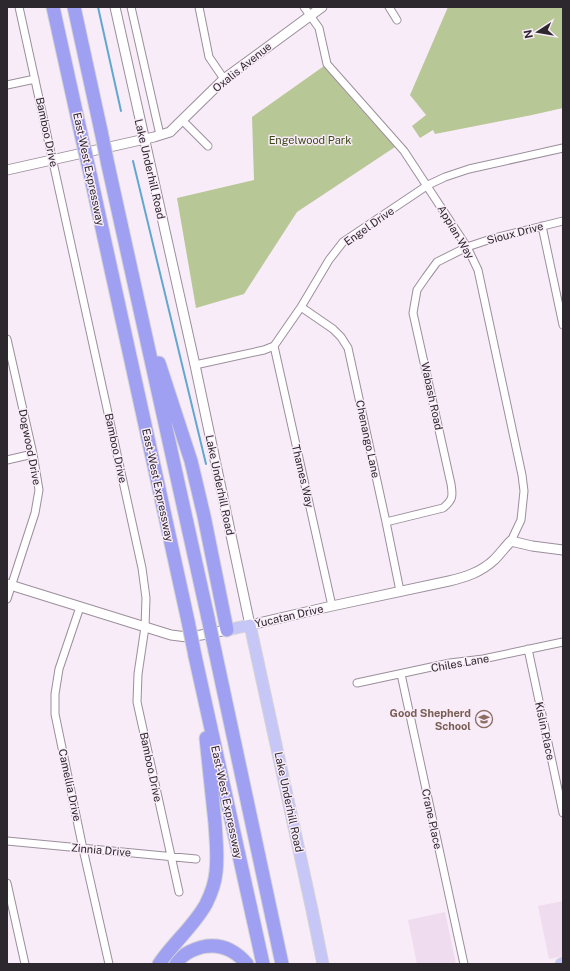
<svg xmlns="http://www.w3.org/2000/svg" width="570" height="971" viewBox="0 0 570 971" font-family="'Public Sans',sans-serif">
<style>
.built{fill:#efdcee}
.green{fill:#b8c796}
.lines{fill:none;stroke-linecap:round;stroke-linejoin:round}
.stream{stroke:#61a8ce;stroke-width:2}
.minor-casing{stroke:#9b8f9b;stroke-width:9}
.tertiary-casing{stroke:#9b8f9b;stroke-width:11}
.primary-casing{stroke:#d5d4d5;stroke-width:13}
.motorway-casing{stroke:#d5d4d5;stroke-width:15}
.minor{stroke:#fff;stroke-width:7}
.tertiary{stroke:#fff;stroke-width:9}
.primary{stroke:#c6c6f7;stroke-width:11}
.motorway{stroke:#a0a0f2;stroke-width:13}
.motorway-bridge-casing{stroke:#d5d4d5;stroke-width:15;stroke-linecap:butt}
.motorway-bridge{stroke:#a0a0f2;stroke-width:13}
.labels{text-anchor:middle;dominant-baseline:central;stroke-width:3;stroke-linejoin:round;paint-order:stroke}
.street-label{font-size:11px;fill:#2d282d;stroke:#f9ecf9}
.park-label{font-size:11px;fill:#3c4919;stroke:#f9ecf9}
.education-label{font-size:11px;font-weight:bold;fill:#785e54;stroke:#f9ecf9;text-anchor:end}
</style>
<rect width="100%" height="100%" fill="#f9ecf9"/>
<path class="built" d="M 563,901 L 563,956 L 549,959 L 538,906 Z
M 445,912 L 456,964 L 417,964 L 408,920 Z"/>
<path class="green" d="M 448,7 L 563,7 L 563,108 L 532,115 L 435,134 L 433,130 L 420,138 L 412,126 L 426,115 L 410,95 Z
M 324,66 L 345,91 L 395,147 L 297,212 L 244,294 L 196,308 L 177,198 L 254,180 L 252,117 Z"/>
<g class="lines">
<path class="stream" d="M 98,7 L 121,111
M 133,161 L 206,464"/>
<g class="minor-casing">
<path id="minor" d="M 19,7 L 142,568 L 146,598 L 145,627 L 138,674 L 137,702 L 179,892
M 131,7 L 160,135
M 199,7 L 209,57 L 224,79
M 304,7 L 319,28 L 327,64 L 404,151 L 467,247 L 478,270 L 522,475 L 524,491 L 521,520 L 511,541
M 389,7 L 397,20
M 7,85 L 35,79
M 182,120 L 208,146
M 542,226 L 563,325
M 301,307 L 333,329 L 341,337 L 348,348 L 386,522 L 400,591
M 7,339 L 33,454 L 39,490 L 35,513 L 7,599
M 274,346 L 332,606
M 195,365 L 264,350 L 274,346 L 301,307 L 329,260 L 343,242 L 428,185 L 445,177 L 469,169 L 563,148
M 7,460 L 33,454
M 386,522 L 443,508 C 453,500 453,496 451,484 L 413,313 L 417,290 L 426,277 L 437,262 L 467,247 L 494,238 L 563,221
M 80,607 L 59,669 L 55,694 L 55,714 L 83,849 L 109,964
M 528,649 L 563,813
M 401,674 L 464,964
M 357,683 L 450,663 L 483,659 L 563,642
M 7,841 L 196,859
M 7,883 L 25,964"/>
</g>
<g class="tertiary-casing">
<path id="tertiary" d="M 115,7 L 195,365 L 250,625 L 332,606 L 449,581 C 466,577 481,572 494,560 C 500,554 505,547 511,541 L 532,546 L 563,550
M 7,170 L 154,137 L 170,132 L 175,127 L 224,79 L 322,7
M 7,584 L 171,635 L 187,637 L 201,635 L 227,630"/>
</g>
<g class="primary-casing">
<path id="primary" d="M 227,630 L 250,625 L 312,910 L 323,964
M 561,964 L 563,963"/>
</g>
<g class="motorway-casing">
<path id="motorway" d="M 53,7 L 81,134
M 74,7 L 101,131
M 108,165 L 208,618
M 89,169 L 188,621
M 159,363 L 191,461 L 204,516 L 227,630
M 215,651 L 282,964
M 195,656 L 263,964
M 159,964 C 173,943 194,926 206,904 C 211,894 215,883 216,872 C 218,856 216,839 215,823 C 212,795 209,766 206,738
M 176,964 C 178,962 180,959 182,957 C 187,952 195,949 202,947 C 220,943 235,950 247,964"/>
</g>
<use href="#minor" class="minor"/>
<use href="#tertiary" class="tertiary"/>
<use href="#primary" class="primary"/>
<use href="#motorway" class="motorway"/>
<g class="motorway-bridge-casing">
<path id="motorway-bridge" d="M 101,131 L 108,165
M 81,134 L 89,169
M 208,618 L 215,651
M 188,621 L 195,656"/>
</g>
<use href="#motorway-bridge" class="motorway-bridge"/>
</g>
<defs>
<g id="school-ring" transform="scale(0.9)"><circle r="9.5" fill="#f9ecf9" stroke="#8d6e63" stroke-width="1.5"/><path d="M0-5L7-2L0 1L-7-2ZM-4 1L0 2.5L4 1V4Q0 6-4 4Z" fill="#8d6e63"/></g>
</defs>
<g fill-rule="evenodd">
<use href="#school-ring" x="484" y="719"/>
</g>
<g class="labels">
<g class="street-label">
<text transform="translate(242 67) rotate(-39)">Oxalis Avenue</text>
<text transform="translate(47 132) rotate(78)">Bamboo Drive</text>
<text transform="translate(89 169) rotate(78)">East-West Expressway</text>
<text transform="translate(150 169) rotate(77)">Lake Underhill Road</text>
<text transform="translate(369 226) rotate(-35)">Engel Drive</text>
<text transform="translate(456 232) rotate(59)">Appian Way</text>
<text transform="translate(515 233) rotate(-15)">Sioux Drive</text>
<text transform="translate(432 396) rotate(78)">Wabash Road</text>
<text transform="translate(368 439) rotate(78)">Chenango Lane</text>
<text transform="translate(30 447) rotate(79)">Dogwood Drive</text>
<text transform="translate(116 448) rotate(78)">Bamboo Drive</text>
<text transform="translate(303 476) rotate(77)">Thames Way</text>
<text transform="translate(158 485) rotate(78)">East-West Expressway</text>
<text transform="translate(220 485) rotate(78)">Lake Underhill Road</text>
<text transform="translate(289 616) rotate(-13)">Yucatan Drive</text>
<text transform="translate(460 663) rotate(-10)">Chiles Lane</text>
<text transform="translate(545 731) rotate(78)">Kislin Place</text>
<text transform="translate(151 767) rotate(78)">Bamboo Drive</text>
<text transform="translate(70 785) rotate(78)">Camellia Drive</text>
<text transform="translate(227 802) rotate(78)">East-West Expressway</text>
<text transform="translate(289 802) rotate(78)">Lake Underhill Road</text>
<text transform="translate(432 819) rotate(78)">Crane Place</text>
<text transform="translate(101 850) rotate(5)">Zinnia Drive</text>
</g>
<g class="park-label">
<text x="310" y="140">Engelwood Park</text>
</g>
<g class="education-label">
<text x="471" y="713">Good Shepherd<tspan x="471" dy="13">School</tspan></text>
</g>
</g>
<rect width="570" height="971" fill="none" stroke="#2d282d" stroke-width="16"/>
<g transform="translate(538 32) rotate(258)" stroke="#f9ecf9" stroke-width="3" paint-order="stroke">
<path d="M0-3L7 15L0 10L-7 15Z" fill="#2d282d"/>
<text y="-6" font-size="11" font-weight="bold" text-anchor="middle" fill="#2d282d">N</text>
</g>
</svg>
